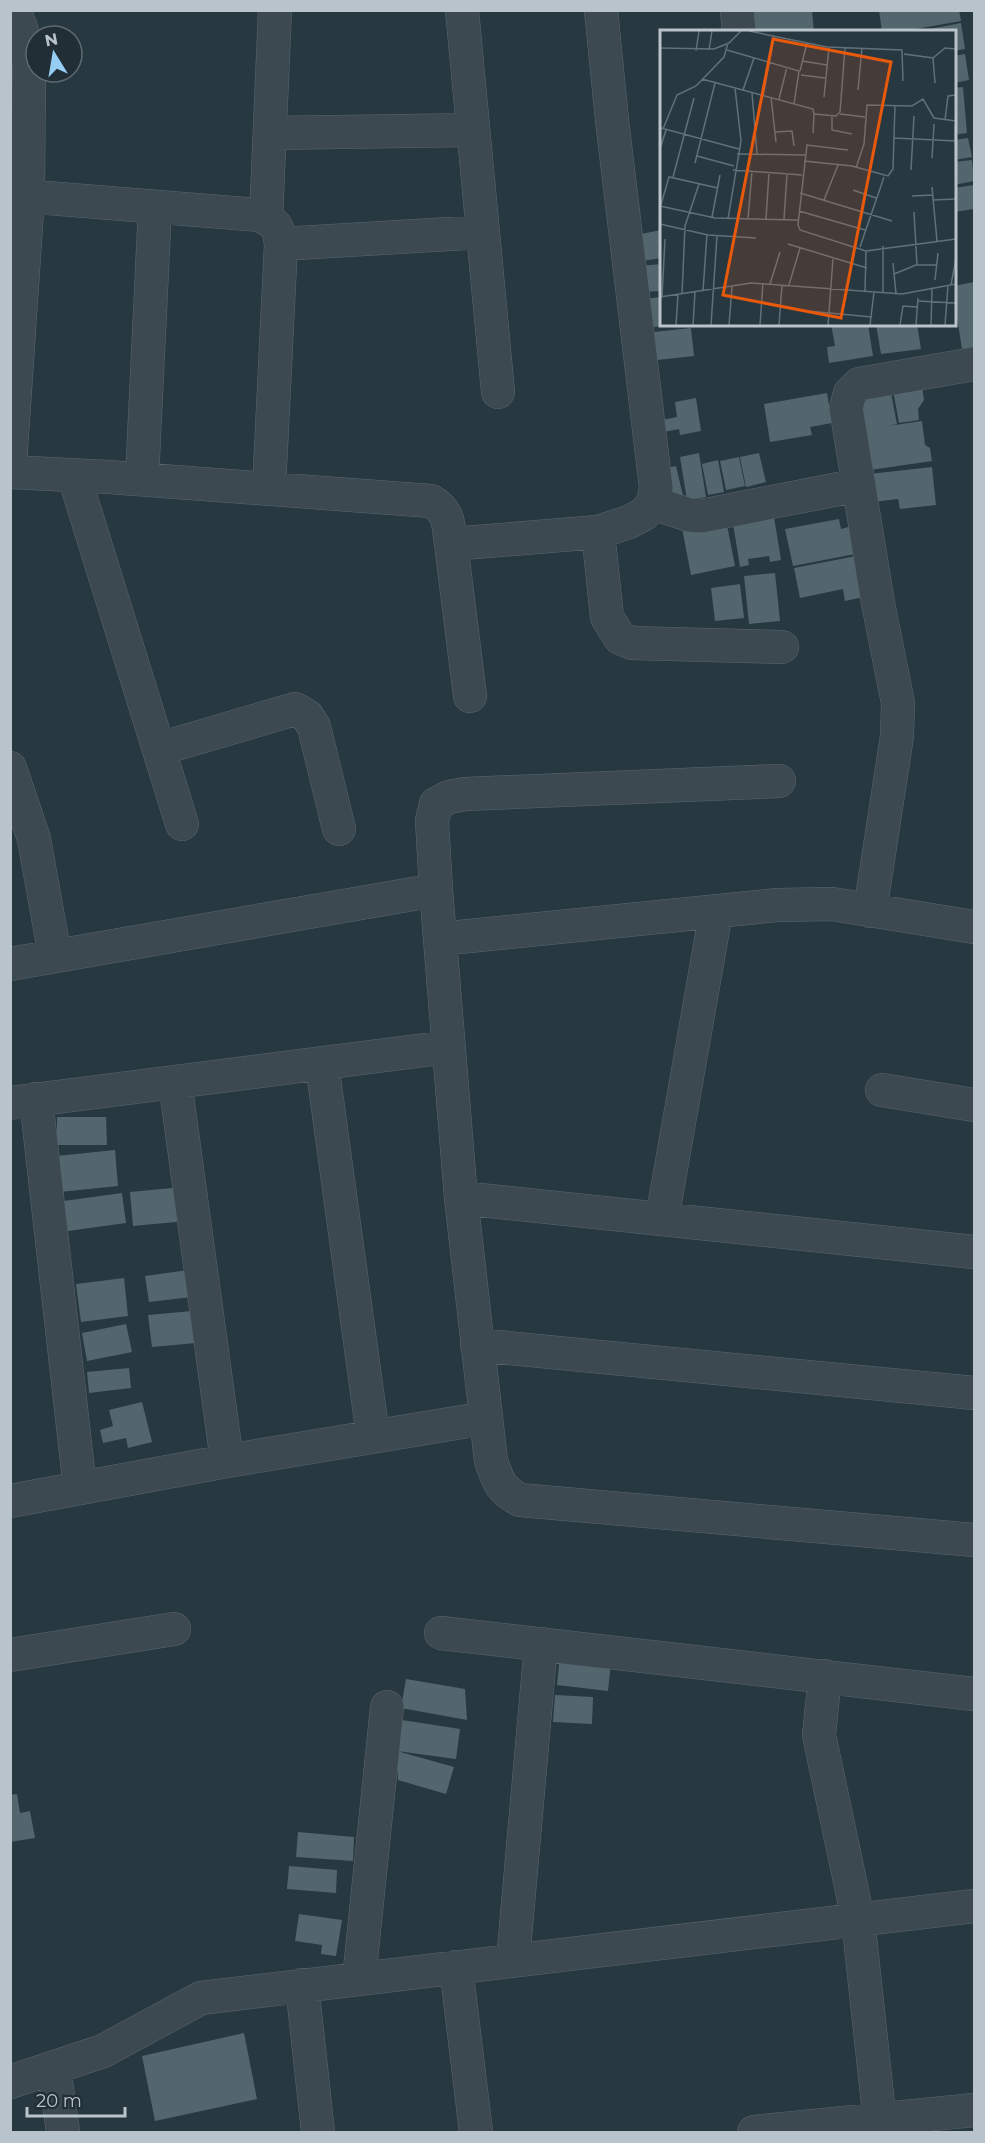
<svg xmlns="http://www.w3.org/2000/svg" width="985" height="2143" viewBox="0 0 985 2143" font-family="Montserrat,sans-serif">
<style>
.building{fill:#53656d}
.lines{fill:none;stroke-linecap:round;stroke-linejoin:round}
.minor-casing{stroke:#5a666e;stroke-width:34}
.minor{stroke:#3c4951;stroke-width:33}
.inset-road{fill:none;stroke:#627078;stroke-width:1.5}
.view{fill:#e8590c;fill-opacity:0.15;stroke:#e8590c;stroke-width:3}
.inset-edge{fill:none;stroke:#b9c3cb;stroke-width:3}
</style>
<rect width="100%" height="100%" fill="#283841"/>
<path class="building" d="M 812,10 L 814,32 L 754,32 L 753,11 Z
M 879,10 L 959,10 L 961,21 L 898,32 L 882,32 Z
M 961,23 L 965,49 L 954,51 L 954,32 L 914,32 Z
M 965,54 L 969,80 L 954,83 L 954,56 Z
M 963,87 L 967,133 L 954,135 L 954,88 Z
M 968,138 L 972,157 L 954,160 L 954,140 Z
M 972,160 L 974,181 L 954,185 L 954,162 Z
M 974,185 L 974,209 L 954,212 L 954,188 Z
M 661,230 L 661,258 L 642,261 L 636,235 Z
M 661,264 L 661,291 L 642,292 L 640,266 Z
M 974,282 L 974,347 L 962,349 L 954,298 L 954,286 Z
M 661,297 L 661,324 L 671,325 L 646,328 L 643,299 Z
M 831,324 L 868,324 L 873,356 L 829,363 L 827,347 L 835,346 Z
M 876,324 L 917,324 L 921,349 L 881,354 Z
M 691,328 L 694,356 L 648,361 L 645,333 Z
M 922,385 L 924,400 L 918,409 L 919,420 L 899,423 L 893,390 Z
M 890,388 L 897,424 L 888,426 L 922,421 L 925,445 L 930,448 L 932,461 L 870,470 L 859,394 Z
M 827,393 L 832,423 L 810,427 L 812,435 L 770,442 L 764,404 Z
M 696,398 L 701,431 L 680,435 L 679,429 L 658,433 L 656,421 L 677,417 L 675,402 Z
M 699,453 L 706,497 L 687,500 L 680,457 Z
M 759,453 L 766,482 L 746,487 L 740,457 Z
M 739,457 L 745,486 L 726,490 L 720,461 Z
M 718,460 L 724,492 L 708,495 L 702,464 Z
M 676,466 L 684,500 L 667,504 L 659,470 Z
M 932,467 L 936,505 L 900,509 L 898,499 L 872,502 L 869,474 Z
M 773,511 L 781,560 L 770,562 L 769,556 L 748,559 L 749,565 L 740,567 L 732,517 Z
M 839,519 L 841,529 L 849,527 L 855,554 L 793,566 L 785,529 Z
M 726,520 L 735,566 L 691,575 L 682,528 Z
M 856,556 L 864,597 L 845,601 L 843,589 L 800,598 L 794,568 Z
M 775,573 L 780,621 L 749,624 L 744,576 Z
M 740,584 L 744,618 L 715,621 L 711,588 Z
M 57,1117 L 106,1117 L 107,1145 L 57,1145 Z
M 115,1150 L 118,1186 L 60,1192 L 57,1156 Z
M 183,1187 L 186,1221 L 133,1226 L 130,1192 Z
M 122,1193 L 126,1223 L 68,1231 L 64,1201 Z
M 188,1270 L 192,1297 L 149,1302 L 145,1276 Z
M 124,1278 L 128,1316 L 81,1322 L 76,1284 Z
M 192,1311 L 196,1343 L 152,1347 L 148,1315 Z
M 126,1324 L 132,1352 L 87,1361 L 82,1333 Z
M 129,1368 L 131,1388 L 89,1393 L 87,1372 Z
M 142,1402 L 152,1442 L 128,1448 L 126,1438 L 103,1443 L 100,1430 L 113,1426 L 109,1410 Z
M 560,1654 L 611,1661 L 608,1691 L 557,1685 Z
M 406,1679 L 465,1689 L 467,1720 L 401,1708 Z
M 555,1695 L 593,1697 L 592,1724 L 553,1722 Z
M 402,1720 L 460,1729 L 456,1759 L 397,1751 Z
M 397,1751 L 454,1767 L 446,1794 L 398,1780 Z
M 17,1794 L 20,1813 L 30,1811 L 35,1838 L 10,1842 L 10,1795 Z
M 298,1832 L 354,1837 L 353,1861 L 296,1857 Z
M 289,1866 L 337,1870 L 336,1893 L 287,1889 Z
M 299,1914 L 342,1920 L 336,1956 L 321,1954 L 322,1945 L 295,1941 Z
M 244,2033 L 257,2099 L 155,2121 L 142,2056 Z"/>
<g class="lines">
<g class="minor-casing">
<path id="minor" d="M 462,10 L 498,392
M 737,10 L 739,32
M 270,133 L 473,130
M 10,195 L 260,215 C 276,224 278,225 281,244 L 269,489
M 266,218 L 275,10
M 281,244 L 483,232
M 10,465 L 28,196 L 29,63 L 21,28 L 14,10
M 10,472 L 109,477 L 431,501 C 450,512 448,524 451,544 L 598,532 L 629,522 L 644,514 L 653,503 L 656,488 L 612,120 L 601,10
M 74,476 L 182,824
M 142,479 L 155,207
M 653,503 L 689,515 L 701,516 L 859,485
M 598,532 L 607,617 L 620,638 L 632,643 L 782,647
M 451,544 L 470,696
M 159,749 L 295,709 L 307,716 L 314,727 L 339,829
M 10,768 L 34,839 L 55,956
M 779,781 L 465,794 L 449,797 L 436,804 L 432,821 L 436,890 L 461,1198 L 491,1461 C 498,1481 500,1489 520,1500 L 974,1540
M 870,911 L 897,736 L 898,703 L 878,603 L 846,408 L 850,393 L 859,384 L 974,364
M 440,939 L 777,905 L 832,904 L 974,927
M 10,964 L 436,890
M 322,1064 L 373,1436
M 175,1082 L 227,1461
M 882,1090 L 974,1105
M 36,1099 L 80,1488
M 10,1103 L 448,1047
M 461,1198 L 974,1252
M 662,1219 L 716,912
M 477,1345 L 974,1393
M 10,1501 L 227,1461 L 486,1418
M 441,1633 L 974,1694
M 10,1655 L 174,1629
M 825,1676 L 819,1735 L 858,1919 L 881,2132
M 513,1960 L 541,1644
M 456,1967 L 476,2132
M 359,1979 L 387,1707
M 302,1985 L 318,2132
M 54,2067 L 63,2132
M 10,2082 L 103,2051 L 201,1998 L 974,1906
M 754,2132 L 974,2110"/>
</g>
<use href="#minor" class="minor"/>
</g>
<g transform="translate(660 30)">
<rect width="296" height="296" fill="#283841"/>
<path class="inset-road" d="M 89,1 L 167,17 L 242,20 L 243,51M 0,18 L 54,19 L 69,13 L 81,1M 49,20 L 52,1M 67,20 L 139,41 L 134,74M 36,21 L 39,1M 244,24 L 273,28 L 275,53M 273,28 L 285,18 L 296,19M 142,31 L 167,35M 140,41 L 147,13M 141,45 L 165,48M 42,49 L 153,79 L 154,84 L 176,86 L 180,82 L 185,18M 83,60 L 94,28M 198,60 L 202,18M 92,63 L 97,124M 103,66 L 114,7M 111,67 L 116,112M 164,67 L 169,17M 119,69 L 127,37M 180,84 L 205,87M 172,86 L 172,100 L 192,104M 285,90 L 288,66 L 296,65M 295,96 L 296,168M 1,98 L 79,119M 3,99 L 17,65 L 36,56 L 64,27 L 68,13M 115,102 L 132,101 L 134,116M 153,103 L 154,84M 234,108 L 296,111M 0,119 L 6,100M 188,120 L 147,115 L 138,195 L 140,200 L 206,221 L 205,261M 77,124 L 145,125M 37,126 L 74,136M 272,128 L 274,94M 144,131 L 192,136 L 228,146 L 233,139 L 235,75M 35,133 L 55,53M 196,138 L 204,114 L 207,75 L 252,76 L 263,69 L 274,88 L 296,91M 73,140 L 142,145M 251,140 L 254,86M 13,147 L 34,68M 272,157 L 277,211M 193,160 L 216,168M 140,163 L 232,191M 252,166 L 273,165M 164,170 L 178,135M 273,170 L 296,169M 0,176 L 55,188 L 138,190M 0,178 L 9,147 L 58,158M 139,181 L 205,200M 254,182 L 257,235M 52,187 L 60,145M 68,189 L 81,111 L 75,58M 88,189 L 92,141M 106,189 L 109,142M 124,189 L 127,144M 0,194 L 48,205 L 96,208M 128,214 L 207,238M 223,216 L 223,263M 200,217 L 224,147M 206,221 L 296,209M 233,233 L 236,264M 234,244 L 256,235 L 277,235M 275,250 L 278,223M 110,254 L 120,222M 129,255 L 140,218M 291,255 L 296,228M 43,261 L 47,204M 22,264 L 25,196 L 39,154M 0,267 L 91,253 L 242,264 L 296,254M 2,267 L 5,209M 257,271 L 296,273M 137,280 L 212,287M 16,295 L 18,264M 33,295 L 35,262M 51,295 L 57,206M 69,295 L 72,257M 100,295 L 103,253M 119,295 L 122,255M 168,295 L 173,229M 210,295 L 214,262M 240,295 L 243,276 L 257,277M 256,295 L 258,268M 271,295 L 272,259M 285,295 L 288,255"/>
<path class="view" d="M 113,9 L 231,32 L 181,288 L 63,265 Z"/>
<rect width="296" height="296" class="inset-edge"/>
</g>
<rect width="985" height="2143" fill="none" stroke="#b9c3cb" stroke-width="24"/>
<g transform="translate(54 54) rotate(349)"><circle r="28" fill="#212e36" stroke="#5e6a72" stroke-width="1.5"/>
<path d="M0-4.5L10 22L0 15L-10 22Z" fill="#96cef3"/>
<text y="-9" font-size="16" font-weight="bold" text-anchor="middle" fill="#b9c3cb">N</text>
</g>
<path d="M27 2107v9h98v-9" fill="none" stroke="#b9c3cb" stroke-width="3"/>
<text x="36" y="2107" font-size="18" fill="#b9c3cb" stroke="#212e36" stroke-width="4.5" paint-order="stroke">20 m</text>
</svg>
